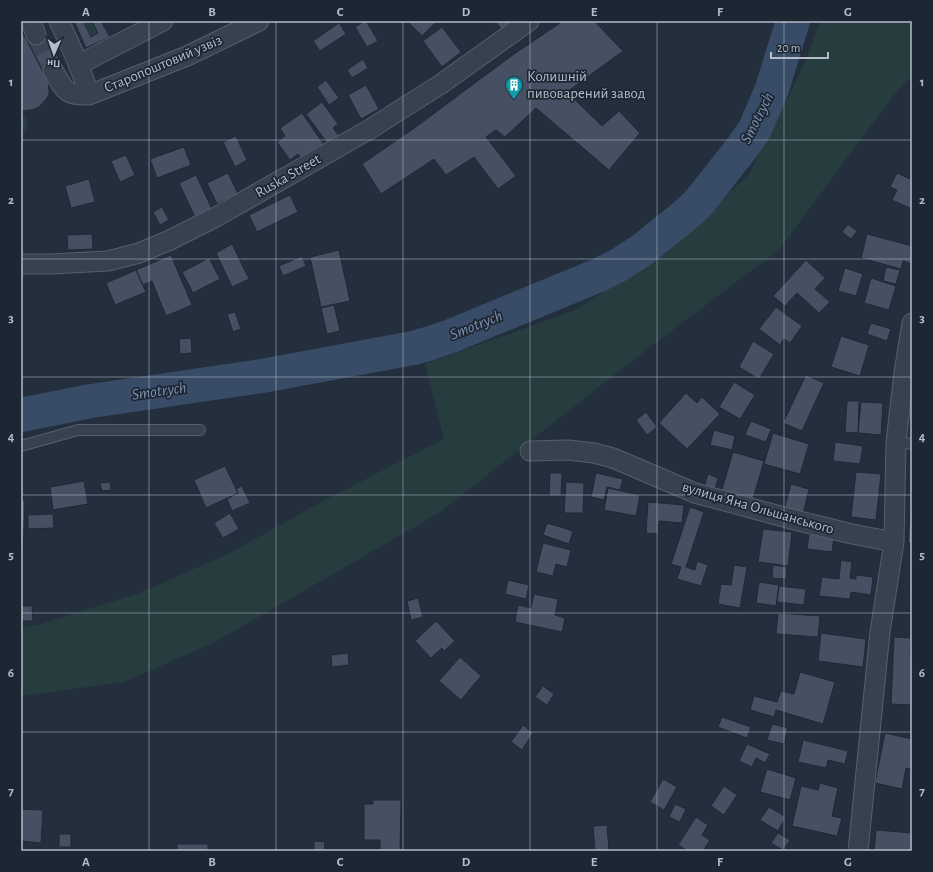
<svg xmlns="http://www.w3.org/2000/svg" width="933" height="872" viewBox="0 0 933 872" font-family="'Alegreya Sans',sans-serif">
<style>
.green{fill:#263c3f}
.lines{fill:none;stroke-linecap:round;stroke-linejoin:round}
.river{stroke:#394c67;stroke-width:34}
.building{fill:#455162;stroke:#1f2835}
.minor-tunnel{stroke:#3a4453;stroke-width:19;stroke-dasharray:19 10;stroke-linecap:butt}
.service-casing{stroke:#565f6c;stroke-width:12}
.minor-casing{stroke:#565f6c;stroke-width:21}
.service{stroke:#38414e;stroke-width:10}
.minor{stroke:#38414e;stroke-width:19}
.grid{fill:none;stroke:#b4bcc9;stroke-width:1;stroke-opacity:0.55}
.labels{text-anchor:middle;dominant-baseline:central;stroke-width:3.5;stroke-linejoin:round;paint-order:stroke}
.street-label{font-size:15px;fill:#b4bcc9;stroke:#1d2633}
.poi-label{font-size:15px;fill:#b4bcc9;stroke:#1d2633;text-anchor:start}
.water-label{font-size:16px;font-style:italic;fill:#7c92b1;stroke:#1d2633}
.neatline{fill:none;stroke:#b4bcc9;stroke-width:1.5}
.grid-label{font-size:13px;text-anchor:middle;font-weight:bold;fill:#b4bcc9}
</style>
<rect width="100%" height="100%" fill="#242f3e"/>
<path class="green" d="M 74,21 L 101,21 L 110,37 L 86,48 Z
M 820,21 L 912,21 L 912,76 L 892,97 L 779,250 L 637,357 L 439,513 L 213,643 L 124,682 L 21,696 L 21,628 L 41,624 L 140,593 L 234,551 L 317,504 L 444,439 L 425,364 L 573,311 L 667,252 L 749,174 L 803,67 Z
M 21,115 L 25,115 L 28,129 L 21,137 Z"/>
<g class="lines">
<path class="river" d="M 21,415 L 91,401 L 262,376 L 413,348 L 431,343 L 451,336 L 599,275 L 617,266 L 642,250 L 688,213 L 700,201 L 744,145 L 755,129 L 772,89 L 793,21"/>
</g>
<path class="building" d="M 74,21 L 83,21 L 91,37 L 98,33 L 92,21 L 101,21 L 110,37 L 86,48 Z
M 365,21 L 366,21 L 378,41 L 367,47 L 355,27 Z
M 407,21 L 437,21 L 422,36 Z
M 495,21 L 514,21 L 502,30 Z
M 563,21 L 594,21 L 623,51 L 567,92 L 602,126 L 619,111 L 640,133 L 609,170 L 536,108 L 505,137 L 496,130 L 486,137 L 516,176 L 498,189 L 474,157 L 446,175 L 434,159 L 381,194 L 362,164 L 413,129 L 514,54 Z
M 339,23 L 346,34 L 320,51 L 313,41 Z
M 442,27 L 461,52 L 442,67 L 423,41 Z
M 45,31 L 62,65 L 44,74 L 27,40 Z
M 21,32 L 27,40 L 48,80 L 49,89 L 49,94 L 47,98 L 39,107 L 31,110 L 23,111 L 21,111 Z
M 363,59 L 368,68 L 352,78 L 347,70 Z
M 326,80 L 339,98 L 329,105 L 317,87 Z
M 366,85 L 379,109 L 361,119 L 348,95 Z
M 322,102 L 338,124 L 333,128 L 339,136 L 328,144 L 306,114 Z
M 302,113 L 324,145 L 302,160 L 298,154 L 290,160 L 277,142 L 285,136 L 280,128 Z
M 236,136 L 247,160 L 235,167 L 223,142 Z
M 184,147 L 191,165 L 157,178 L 150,159 Z
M 126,155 L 135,175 L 120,182 L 111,161 Z
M 228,173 L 238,194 L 217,204 L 207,183 Z
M 897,173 L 912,180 L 912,209 L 892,200 L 897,190 L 890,187 Z
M 196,175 L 212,209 L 195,217 L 179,183 Z
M 89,179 L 95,202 L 71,208 L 65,186 Z
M 290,195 L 298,212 L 257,232 L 249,215 Z
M 162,207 L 169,220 L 160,225 L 153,212 Z
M 848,224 L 857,231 L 851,239 L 842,232 Z
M 92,234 L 93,249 L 68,250 L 67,235 Z
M 867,234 L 912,246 L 912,264 L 903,261 L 901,269 L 861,258 Z
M 232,244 L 249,279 L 232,287 L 216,253 Z
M 339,250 L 350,301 L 321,307 L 310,257 Z
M 171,255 L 192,305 L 166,316 L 152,281 L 143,285 L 136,270 Z
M 302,256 L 306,266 L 283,276 L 279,266 Z
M 209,258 L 220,279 L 193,293 L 182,272 Z
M 806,260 L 825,278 L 815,289 L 830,302 L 819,313 L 797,293 L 785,306 L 773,296 Z
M 886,267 L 900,270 L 896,284 L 883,281 Z
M 845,268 L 863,274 L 856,296 L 838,291 Z
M 136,270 L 146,292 L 115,305 L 106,283 Z
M 871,278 L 896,286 L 889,310 L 864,303 Z
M 334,305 L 340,331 L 327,334 L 321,308 Z
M 776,307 L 802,326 L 790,343 L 784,339 L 780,345 L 759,329 Z
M 235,312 L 241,329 L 233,332 L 227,314 Z
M 871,323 L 891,329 L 887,341 L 867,334 Z
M 841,336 L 869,345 L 860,376 L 831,367 Z
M 191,338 L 192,353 L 180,354 L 179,339 Z
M 753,341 L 774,354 L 759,379 L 739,367 Z
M 806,375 L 824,383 L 802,431 L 783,423 Z
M 734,382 L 755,395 L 740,419 L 719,407 Z
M 686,393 L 697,403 L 702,397 L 720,414 L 687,449 L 659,423 Z
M 847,401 L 859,401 L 858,433 L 845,432 Z
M 861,402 L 883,403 L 881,435 L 858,433 Z
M 646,412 L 657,427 L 647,435 L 636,420 Z
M 751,421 L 771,429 L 766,442 L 745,435 Z
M 714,430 L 735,436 L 732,450 L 710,445 Z
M 773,433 L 809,444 L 800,474 L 764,464 Z
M 835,442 L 863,446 L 860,464 L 833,461 Z
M 733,452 L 764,461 L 752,502 L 721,493 Z
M 225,466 L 238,493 L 206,508 L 194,480 Z
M 856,472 L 881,474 L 876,520 L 851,517 Z
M 550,473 L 562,473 L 561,496 L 549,496 Z
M 596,473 L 623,479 L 620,490 L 607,487 L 604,500 L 591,497 Z
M 708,474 L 718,478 L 715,490 L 704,487 Z
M 84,481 L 88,504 L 53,510 L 50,487 Z
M 110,482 L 111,490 L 102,491 L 100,483 Z
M 566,482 L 584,483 L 583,513 L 564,513 Z
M 791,484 L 809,489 L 802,518 L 783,514 Z
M 242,486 L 250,503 L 232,511 L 227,499 L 238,493 L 236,489 Z
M 608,488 L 640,495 L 636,516 L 604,510 Z
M 21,500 L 25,500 L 23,556 L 21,556 Z
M 648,502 L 684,505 L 682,523 L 659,521 L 658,534 L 646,533 Z
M 690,507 L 704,512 L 686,567 L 695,570 L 697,561 L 708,565 L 701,586 L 677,579 L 681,567 L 671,564 Z
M 230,513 L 239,529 L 223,538 L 214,523 Z
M 53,514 L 54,528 L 28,529 L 28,515 Z
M 910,515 L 912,516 L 912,544 L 908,543 Z
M 547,523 L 573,531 L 569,544 L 543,535 Z
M 763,529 L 792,532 L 788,566 L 758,562 Z
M 809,534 L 834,537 L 832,552 L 807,549 Z
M 543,543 L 571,550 L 567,567 L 556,564 L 553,576 L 536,572 Z
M 841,560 L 852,562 L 850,578 L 856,579 L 856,575 L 873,577 L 871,595 L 851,592 L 850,599 L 819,596 L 822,577 L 839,579 Z
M 911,561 L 912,561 L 912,591 L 910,591 Z
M 734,565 L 747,567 L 740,608 L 718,604 L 721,584 L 731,585 Z
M 773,565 L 787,567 L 786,579 L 772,578 Z
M 508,580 L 529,585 L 526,599 L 505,594 Z
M 759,582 L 779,585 L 776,606 L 756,603 Z
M 779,586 L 806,589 L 804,605 L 777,602 Z
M 534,594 L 558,599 L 555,615 L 565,618 L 562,632 L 515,622 L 518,605 L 531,608 Z
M 418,598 L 423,617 L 411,620 L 407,601 Z
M 21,606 L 32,606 L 33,621 L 21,621 Z
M 778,613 L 820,616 L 818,637 L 776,634 Z
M 436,621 L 455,641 L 444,651 L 442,648 L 431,658 L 415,641 Z
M 821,633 L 866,639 L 863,667 L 818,661 Z
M 894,637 L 911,638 L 910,656 L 912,656 L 912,705 L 891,704 Z
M 348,653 L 349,665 L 332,667 L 331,655 Z
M 460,657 L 481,676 L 461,700 L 439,681 Z
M 800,672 L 835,682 L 823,724 L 776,710 L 774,717 L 750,710 L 754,696 L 777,702 L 781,691 L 794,694 Z
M 543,686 L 554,694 L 547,705 L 535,697 Z
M 722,717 L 751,727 L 747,738 L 718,727 Z
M 772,724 L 788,728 L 784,744 L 767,740 Z
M 523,725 L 533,733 L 522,750 L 511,742 Z
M 885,733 L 912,739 L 912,769 L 906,768 L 902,789 L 875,783 Z
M 803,740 L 848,751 L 845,764 L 828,760 L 826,768 L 798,762 Z
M 747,744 L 770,754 L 765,763 L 756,758 L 752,767 L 739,761 Z
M 767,769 L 796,778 L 790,800 L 760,792 Z
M 663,779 L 677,787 L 664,810 L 650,802 Z
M 820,783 L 838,788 L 832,816 L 842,818 L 837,836 L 792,826 L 801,786 L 818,790 Z
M 724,786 L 737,795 L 724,815 L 711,806 Z
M 373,800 L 401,800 L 400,851 L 380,851 L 380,840 L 364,840 L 364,804 L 373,804 Z
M 675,804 L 686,809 L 680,822 L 669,817 Z
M 769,807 L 786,817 L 778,831 L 760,820 Z
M 21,809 L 43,810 L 41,843 L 21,841 Z
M 696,817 L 708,825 L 702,835 L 710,840 L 703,851 L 688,851 L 678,845 Z
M 607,825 L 609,851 L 595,851 L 593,826 Z
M 876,830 L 912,833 L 912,851 L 874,851 Z
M 778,833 L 790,840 L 783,850 L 771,843 Z
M 59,834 L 71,834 L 71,847 L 59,847 Z
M 314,841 L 325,842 L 324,851 L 314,851 Z
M 177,844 L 208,844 L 208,851 L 177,851 Z"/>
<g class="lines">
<path class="minor-tunnel" d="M 36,35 L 53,70"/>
<g class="service-casing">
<path id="service" d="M 896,442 L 912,444
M 21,446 L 78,430 L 200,430"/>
</g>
<g class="minor-casing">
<path id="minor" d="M 31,21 L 36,35
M 59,21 C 70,45 82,69 89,95
M 78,65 L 163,21
M 53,70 C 64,89 64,96 89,95 L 187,56 L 259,21
M 21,264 L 51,264 L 108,261 L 139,253 L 170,240 L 216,217 L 370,129 L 441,84 L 529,21
M 530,451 L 568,450 L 594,453 L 613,458 L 695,493 L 799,521 L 852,534 L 894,542
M 858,851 L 880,632 L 894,542 L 896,442 L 904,373 L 912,323"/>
</g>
<use href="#service" class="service"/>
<use href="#minor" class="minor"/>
</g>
<path class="grid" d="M 149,21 L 149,851M 276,21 L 276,851M 403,21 L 403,851M 530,21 L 530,851M 657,21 L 657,851M 784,21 L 784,851M 21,140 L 912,140M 21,259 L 912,259M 21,377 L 912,377M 21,495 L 912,495M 21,613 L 912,613M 21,732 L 912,732"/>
<defs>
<g id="building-pin" transform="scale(0.9)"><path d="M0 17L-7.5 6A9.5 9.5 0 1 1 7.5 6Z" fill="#0f9aa8" stroke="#1d2633"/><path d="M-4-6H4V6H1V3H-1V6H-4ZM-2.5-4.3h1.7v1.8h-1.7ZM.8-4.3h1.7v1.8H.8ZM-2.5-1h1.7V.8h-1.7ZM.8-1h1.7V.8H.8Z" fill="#fff"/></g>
</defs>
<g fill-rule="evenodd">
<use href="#building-pin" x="514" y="85"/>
</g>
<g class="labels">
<g class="street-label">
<text transform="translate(163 64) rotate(-23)">Старопоштовий узвіз</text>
<text transform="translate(288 176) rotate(-30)">Ruska Street</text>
<text transform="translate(758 508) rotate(16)">вулиця Яна Ольшанського</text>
</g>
<g class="poi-label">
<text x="527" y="76">Колишній<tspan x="527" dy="17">пивоварений завод</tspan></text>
</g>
<g class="water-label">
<text transform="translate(757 118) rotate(-63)">Smotrych</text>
<text transform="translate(476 325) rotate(-22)">Smotrych</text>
<text transform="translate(159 391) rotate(-8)">Smotrych</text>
</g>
</g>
<rect width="933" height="872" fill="none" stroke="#1d2633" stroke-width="44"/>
<g transform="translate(54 54) rotate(182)" stroke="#1d2633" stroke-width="3" paint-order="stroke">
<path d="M0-3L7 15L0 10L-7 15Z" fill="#b4bcc9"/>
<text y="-6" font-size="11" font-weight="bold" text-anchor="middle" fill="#b4bcc9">Пн</text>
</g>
<path d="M771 52v6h57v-6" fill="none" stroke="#b4bcc9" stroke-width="2"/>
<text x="777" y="52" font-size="12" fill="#b4bcc9" stroke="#1d2633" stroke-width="3" paint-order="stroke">20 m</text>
<rect x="22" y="22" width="889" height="828" class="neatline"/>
<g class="grid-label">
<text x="86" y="16">A</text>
<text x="212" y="16">B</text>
<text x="340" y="16">C</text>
<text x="466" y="16">D</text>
<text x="594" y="16">E</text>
<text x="720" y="16">F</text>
<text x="848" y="16">G</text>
<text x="11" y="86">1</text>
<text x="922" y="86">1</text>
<text x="11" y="204">2</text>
<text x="922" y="204">2</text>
<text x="11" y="322">3</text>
<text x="922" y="322">3</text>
<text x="11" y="441">4</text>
<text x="922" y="441">4</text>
<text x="11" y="559">5</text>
<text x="922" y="559">5</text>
<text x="11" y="677">6</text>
<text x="922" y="677">6</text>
<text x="11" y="795">7</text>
<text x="922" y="795">7</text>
<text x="86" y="866">A</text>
<text x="212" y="866">B</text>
<text x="340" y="866">C</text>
<text x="466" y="866">D</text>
<text x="594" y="866">E</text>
<text x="720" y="866">F</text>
<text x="848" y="866">G</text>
</g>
</svg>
